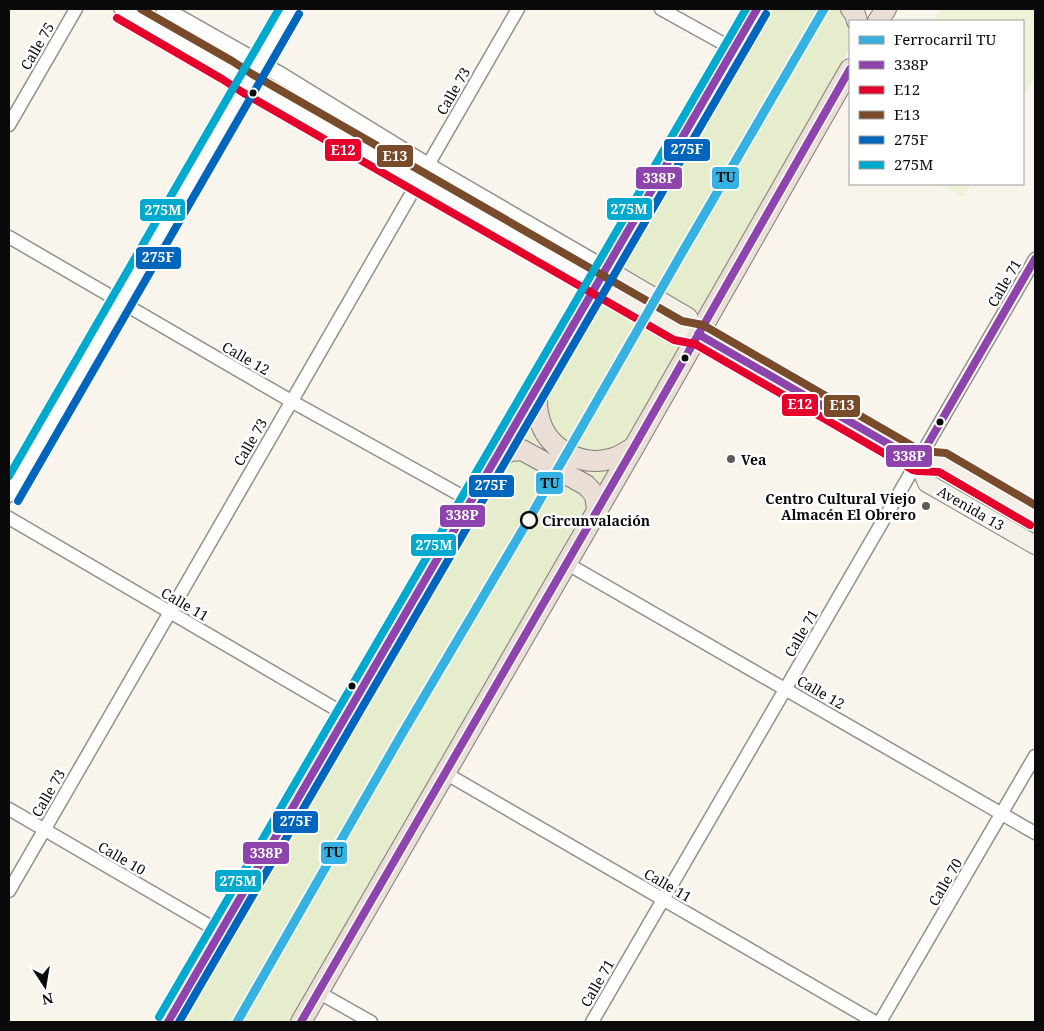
<svg xmlns="http://www.w3.org/2000/svg" width="1044" height="1031" viewBox="0 0 1044 1031" font-family="'Noto Serif',serif">
<style>
.green{fill:#e6edcd}
.pitch{fill:#eff2d7}
.lines{fill:none;stroke-linecap:round;stroke-linejoin:round}
.minor-casing{stroke:#92908c;stroke-width:15}
.tertiary-casing{stroke:#92908c;stroke-width:18}
.secondary-casing{stroke:#888683;stroke-width:20}
.trunk-casing{stroke:#7f7d7a;stroke-width:22}
.minor{stroke:#fefefc;stroke-width:12}
.tertiary{stroke:#fefefc;stroke-width:15}
.secondary{stroke:#f4f0e7;stroke-width:18}
.trunk{stroke:#eaded6;stroke-width:20}
.bus-1-casing{stroke:#fff;stroke-width:11}
.bus-2-casing{stroke:#fff;stroke-width:11}
.bus-3-casing{stroke:#fff;stroke-width:11}
.bus-4-casing{stroke:#fff;stroke-width:11}
.bus-5-casing{stroke:#fff;stroke-width:11}
.bus-1{stroke:#8e44ad;stroke-width:8}
.bus-2{stroke:#e4002b;stroke-width:8}
.bus-3{stroke:#7a4b2a;stroke-width:8}
.bus-4{stroke:#0065bd;stroke-width:8}
.bus-5{stroke:#00a9ce;stroke-width:8}
.rail-1-casing{stroke:#fff;stroke-width:12}
.rail-1{stroke:#35b2e2;stroke-width:9}
.bus-dot{fill:#0a0a0a;stroke:#fff;stroke-width:2}
.poi-dot{fill:#5e5c59;stroke:#fff;stroke-width:2}
.stop-dot{fill:#fff;stroke:#0a0a0a;stroke-width:2.5}
.labels{text-anchor:middle;dominant-baseline:central;stroke-width:5;stroke-linejoin:round;paint-order:stroke}
.street-label{font-size:14px;fill:#0a0a0a;stroke:#fff}
.poi-label{font-size:14px;font-weight:bold;fill:#0a0a0a;stroke:#fff;text-anchor:start}
.stop-label{font-size:14px;font-weight:bold;fill:#0a0a0a;stroke:#fff;text-anchor:start}
.line-badge{stroke:#fff;stroke-width:2}
.badge-label{font-size:14px;text-anchor:middle;font-weight:bold;fill:#fff}
.pale-badge-label{font-size:14px;text-anchor:middle;font-weight:bold;fill:#111}
</style>
<rect width="100%" height="100%" fill="#f9f5ed"/>
<path class="green" d="M 769,9 L 842,9 C 852,23 851,35 848,51 L 701,317 L 616,269 Z
M 602,294 L 686,342 L 628,441 L 619,449 L 593,455 L 563,444 L 548,422 L 546,392 Z
M 532,415 L 539,440 L 575,467 L 592,471 L 613,468 L 600,493 L 513,446 Z
M 520,455 L 586,491 L 592,502 L 295,1022 L 180,1022 L 506,459 Z
M 935,469 L 944,469 L 1035,522 L 1035,534 L 937,477 Z"/>
<path class="pitch" d="M 940,9 L 1035,9 L 1035,76 L 1023,97 L 1023,21 L 933,21 Z
M 938,184 L 971,184 L 963,197 Z"/>
<g class="lines">
<g class="minor-casing">
<path id="minor" d="M 661,9 L 733,49
M 9,125 L 76,9
M 9,237 L 291,401 L 471,501
M 9,496 L 290,9
M 9,518 L 346,715
M 566,563 L 1035,833
M 445,773 L 875,1022
M 9,809 L 220,932
M 9,891 L 518,9
M 318,992 L 371,1022
M 592,1022 L 1035,259
M 880,1022 L 1035,756"/>
</g>
<g class="tertiary-casing">
<path id="tertiary" d="M 122,9 L 227,70 L 247,83 L 597,284
M 164,9 L 279,74 L 427,165 L 606,269"/>
</g>
<g class="secondary-casing">
<path id="secondary" d="M 606,269 L 688,317 L 698,334
M 597,284 L 679,331 L 698,334 L 918,461 L 942,462 L 1035,516
M 918,461 L 927,483 L 1035,545"/>
</g>
<g class="trunk-casing">
<path id="trunk" d="M 851,9 L 855,14 L 857,21
M 878,21 L 886,9
M 537,386 C 537,397 536,407 539,417 C 546,448 580,467 610,459 C 619,457 626,452 634,447
M 496,457 L 511,451 L 522,450 L 586,485 L 595,495 L 597,510
M 168,1022 L 757,9
M 301,1022 L 634,447 L 850,69"/>
</g>
<use href="#minor" class="minor"/>
<use href="#tertiary" class="tertiary"/>
<use href="#secondary" class="secondary"/>
<use href="#trunk" class="trunk"/>
<g class="bus-1-casing">
<path id="bus-1" d="M 698,334 L 918,461 L 1035,259
M 168,1022 L 757,9
M 301,1022 L 634,447 L 850,69"/>
</g>
<g class="bus-2-casing">
<path id="bus-2" d="M 117,18 L 222,79 L 242,92 L 674,340 L 695,344 L 913,470 L 918,471 L 939,472 L 1030,525"/>
</g>
<g class="bus-3-casing">
<path id="bus-3" d="M 141,9 L 232,61 L 252,74 L 682,321 L 703,325 L 921,451 L 946,453 L 1035,505"/>
</g>
<g class="bus-4-casing">
<path id="bus-4" d="M 18,501 L 299,14
M 179,1022 L 766,14"/>
</g>
<g class="bus-5-casing">
<path id="bus-5" d="M 9,476 L 279,9
M 159,1017 L 746,9"/>
</g>
<use href="#bus-1" class="bus-1"/>
<use href="#bus-2" class="bus-2"/>
<use href="#bus-3" class="bus-3"/>
<use href="#bus-4" class="bus-4"/>
<use href="#bus-5" class="bus-5"/>
<g class="rail-1-casing">
<path id="rail-1" d="M 237,1022 L 399,739 L 529,519 L 683,251 L 824,9"/>
</g>
<use href="#rail-1" class="rail-1"/>
</g>
<g class="bus-dot">
<circle cx="253" cy="93" r="4.5"/>
<circle cx="685" cy="358" r="4.5"/>
<circle cx="940" cy="422" r="4.5"/>
<circle cx="352" cy="686" r="4.5"/>
</g>
<g class="poi-dot">
<circle cx="731" cy="459" r="5"/>
<circle cx="926" cy="506" r="5"/>
</g>
<circle class="stop-dot" cx="529" cy="520" r="8"/>
<g class="labels">
<g class="street-label">
<text transform="translate(37 46) rotate(-60)">Calle 75</text>
<text transform="translate(453 91) rotate(-60)">Calle 73</text>
<text transform="translate(1004 283) rotate(-60)">Calle 71</text>
<text transform="translate(246 358) rotate(30)">Calle 12</text>
<text transform="translate(250 442) rotate(-60)">Calle 73</text>
<text transform="translate(971 508) rotate(30)">Avenida 13</text>
<text transform="translate(185 604) rotate(30)">Calle 11</text>
<text transform="translate(801 633) rotate(-60)">Calle 71</text>
<text transform="translate(821 692) rotate(30)">Calle 12</text>
<text transform="translate(48 793) rotate(-60)">Calle 73</text>
<text transform="translate(122 858) rotate(30)">Calle 10</text>
<text transform="translate(945 882) rotate(-60)">Calle 70</text>
<text transform="translate(668 885) rotate(30)">Calle 11</text>
<text transform="translate(597 983) rotate(-60)">Calle 71</text>
</g>
<g class="poi-label">
<text x="741" y="459">Vea</text>
<text x="916" y="498" text-anchor="end">Centro Cultural Viejo<tspan x="916" dy="16">Almacén El Obrero</tspan></text>
</g>
<g class="stop-label">
<text x="542" y="520">Circunvalación</text>
</g>
</g>
<g class="line-badge">
<rect x="663" y="138" width="48" height="24" rx="5" fill="#0065bd"/>
<rect x="324" y="138" width="38" height="24" rx="5" fill="#e4002b"/>
<rect x="376" y="144" width="38" height="24" rx="5" fill="#7a4b2a"/>
<rect x="711" y="166" width="29" height="24" rx="5" fill="#35b2e2"/>
<rect x="635" y="166" width="48" height="24" rx="5" fill="#8e44ad"/>
<rect x="606" y="197" width="47" height="24" rx="5" fill="#00a9ce"/>
<rect x="139" y="198" width="47" height="24" rx="5" fill="#00a9ce"/>
<rect x="135" y="246" width="47" height="24" rx="5" fill="#0065bd"/>
<rect x="781" y="393" width="38" height="24" rx="5" fill="#e4002b"/>
<rect x="823" y="394" width="38" height="24" rx="5" fill="#7a4b2a"/>
<rect x="885" y="444" width="48" height="24" rx="5" fill="#8e44ad"/>
<rect x="535" y="471" width="29" height="24" rx="5" fill="#35b2e2"/>
<rect x="468" y="474" width="47" height="24" rx="5" fill="#0065bd"/>
<rect x="439" y="504" width="47" height="24" rx="5" fill="#8e44ad"/>
<rect x="410" y="533" width="47" height="24" rx="5" fill="#00a9ce"/>
<rect x="272" y="810" width="47" height="24" rx="5" fill="#0065bd"/>
<rect x="320" y="841" width="28" height="24" rx="5" fill="#35b2e2"/>
<rect x="242" y="841" width="48" height="24" rx="5" fill="#8e44ad"/>
<rect x="214" y="869" width="48" height="24" rx="5" fill="#00a9ce"/>
</g>
<g class="badge-label">
<text x="687" y="154">275F</text>
<text x="343" y="155">E12</text>
<text x="395" y="161">E13</text>
<text x="659" y="183">338P</text>
<text x="629" y="214">275M</text>
<text x="163" y="215">275M</text>
<text x="158" y="262">275F</text>
<text x="800" y="409">E12</text>
<text x="842" y="410">E13</text>
<text x="909" y="461">338P</text>
<text x="491" y="490">275F</text>
<text x="462" y="520">338P</text>
<text x="434" y="550">275M</text>
<text x="296" y="826">275F</text>
<text x="266" y="858">338P</text>
<text x="238" y="886">275M</text>
</g>
<g class="pale-badge-label">
<text x="726" y="182">TU</text>
<text x="550" y="488">TU</text>
<text x="334" y="857">TU</text>
</g>
<rect width="1044" height="1031" fill="none" stroke="#0a0a0a" stroke-width="20"/>
<rect x="849" y="20" width="175" height="165" fill="#ffffff" stroke="#9d9d9d"/>
<rect x="859" y="36" width="25" height="8" fill="#35b2e2" stroke="#9d9d9d"/>
<text x="894" y="45" font-size="15" fill="#0a0a0a">Ferrocarril TU</text>
<rect x="859" y="61" width="25" height="8" fill="#8e44ad" stroke="#9d9d9d"/>
<text x="894" y="70" font-size="15" fill="#0a0a0a">338P</text>
<rect x="859" y="86" width="25" height="8" fill="#e4002b" stroke="#9d9d9d"/>
<text x="894" y="95" font-size="15" fill="#0a0a0a">E12</text>
<rect x="859" y="111" width="25" height="8" fill="#7a4b2a" stroke="#9d9d9d"/>
<text x="894" y="120" font-size="15" fill="#0a0a0a">E13</text>
<rect x="859" y="136" width="25" height="8" fill="#0065bd" stroke="#9d9d9d"/>
<text x="894" y="145" font-size="15" fill="#0a0a0a">275F</text>
<rect x="859" y="161" width="25" height="8" fill="#00a9ce" stroke="#9d9d9d"/>
<text x="894" y="170" font-size="15" fill="#0a0a0a">275M</text>
<g transform="translate(45 986) rotate(168)" stroke="#ffffff" stroke-width="4" paint-order="stroke">
<path d="M0-4L9 19L0 12L-9 19Z" fill="#0a0a0a"/>
<text y="-8" font-size="14" font-weight="bold" text-anchor="middle" fill="#0a0a0a">N</text>
</g>
</svg>
